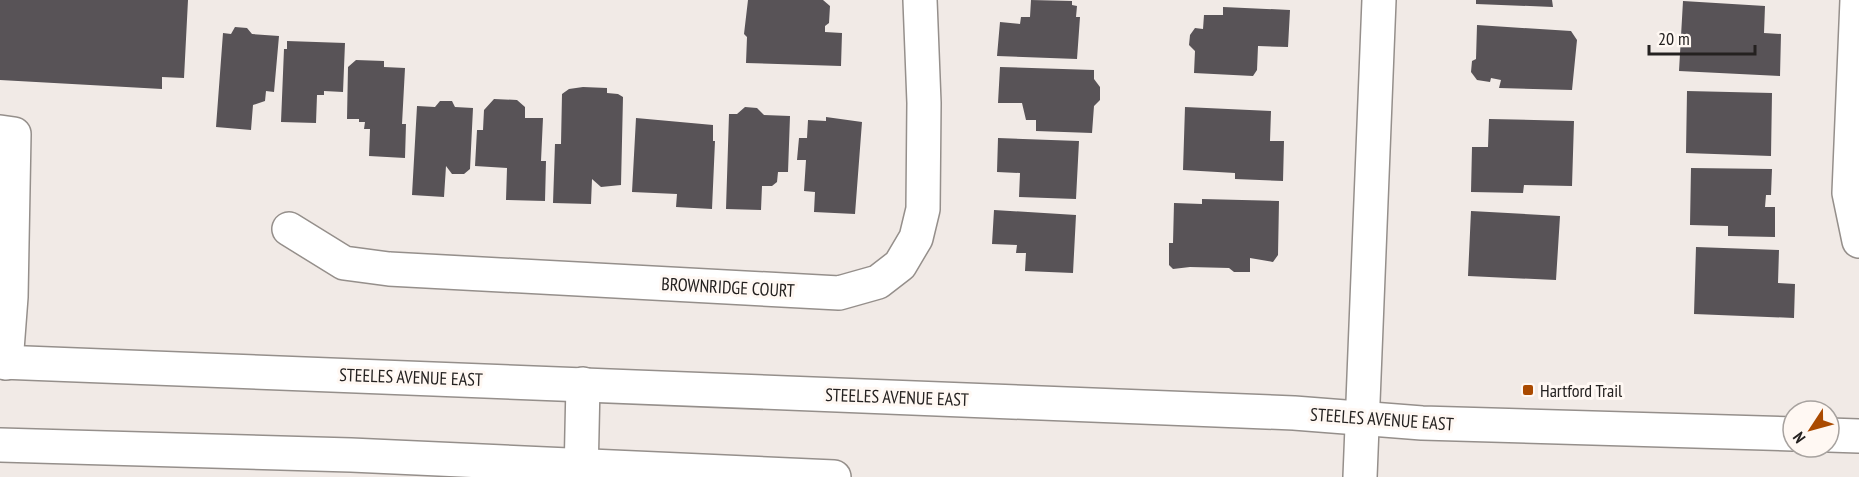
<svg xmlns="http://www.w3.org/2000/svg" width="1859" height="477" viewBox="0 0 1859 477" font-family="'PT Sans Narrow',sans-serif">
<style>
.building{fill:#585357}
.lines{fill:none;stroke-linecap:round;stroke-linejoin:round}
.minor-casing{stroke:#958f8b;stroke-width:36}
.major-casing{stroke:#958f8b;stroke-width:36}
.minor{stroke:#fff;stroke-width:33}
.major{stroke:#fff;stroke-width:33}
.poi-dot{fill:#aa4a00;stroke:#fff8f3;stroke-width:2}
.labels{text-anchor:middle;dominant-baseline:central;stroke-width:6;stroke-linejoin:round;paint-order:stroke}
.street-label{font-size:18px;fill:#242120;stroke:#fff8f3}
.poi-label{font-size:18px;fill:#242120;stroke:#fff8f3;text-anchor:start}
</style>
<rect width="100%" height="100%" fill="#f1eae6"/>
<path class="building" d="M 0,0 L 188,0 L 184,78 L 162,77 L 162,89 L 0,80 Z
M 748,0 L 823,0 L 830,6 L 829,23 L 825,26 L 825,32 L 842,33 L 841,66 L 746,63 L 747,37 L 744,34 Z
M 1031,0 L 1072,1 L 1072,5 L 1077,6 L 1076,17 L 1080,17 L 1077,59 L 997,56 L 1000,22 L 1020,24 L 1021,17 L 1030,17 Z
M 1476,0 L 1552,0 L 1553,7 L 1476,4 Z
M 1683,1 L 1765,6 L 1764,33 L 1781,34 L 1780,76 L 1679,71 Z
M 1223,7 L 1290,10 L 1288,47 L 1258,46 L 1257,70 L 1253,76 L 1194,73 L 1195,51 L 1189,45 L 1190,35 L 1195,28 L 1203,29 L 1204,15 L 1223,15 Z
M 1477,25 L 1571,31 L 1577,40 L 1572,90 L 1499,88 L 1501,80 L 1491,78 L 1490,82 L 1477,80 L 1471,72 L 1472,61 L 1476,59 Z
M 235,27 L 247,28 L 252,34 L 279,36 L 274,92 L 266,91 L 265,101 L 253,105 L 251,130 L 216,127 L 223,33 L 231,34 Z
M 287,41 L 345,43 L 343,92 L 324,91 L 324,95 L 317,95 L 316,123 L 281,122 L 284,49 L 287,49 Z
M 356,60 L 384,61 L 384,67 L 405,68 L 402,124 L 406,124 L 405,158 L 369,156 L 370,129 L 364,129 L 365,122 L 359,122 L 359,119 L 347,119 L 348,67 Z
M 1000,67 L 1094,70 L 1094,79 L 1100,87 L 1100,100 L 1094,106 L 1092,133 L 1036,131 L 1036,120 L 1026,120 L 1022,103 L 998,103 Z
M 583,87 L 607,88 L 607,93 L 618,94 L 623,97 L 621,185 L 601,187 L 592,179 L 591,204 L 553,203 L 555,144 L 561,144 L 562,94 L 569,89 Z
M 1687,91 L 1772,93 L 1771,156 L 1686,153 Z
M 494,99 L 517,100 L 525,107 L 525,118 L 543,118 L 541,161 L 546,161 L 545,201 L 506,200 L 507,168 L 475,166 L 477,130 L 483,130 L 484,110 Z
M 440,101 L 452,101 L 455,107 L 473,108 L 470,169 L 464,174 L 452,174 L 446,166 L 444,197 L 412,195 L 417,106 L 435,107 Z
M 745,107 L 757,108 L 764,115 L 790,116 L 788,172 L 778,172 L 777,182 L 772,186 L 762,186 L 761,210 L 726,209 L 729,114 L 737,114 Z
M 1185,107 L 1271,111 L 1270,141 L 1284,141 L 1283,181 L 1235,179 L 1235,173 L 1183,170 Z
M 826,117 L 862,122 L 855,214 L 814,212 L 815,192 L 804,191 L 806,160 L 797,160 L 799,138 L 807,138 L 808,120 L 826,121 Z
M 636,118 L 713,125 L 713,141 L 715,141 L 712,209 L 676,207 L 677,194 L 632,192 Z
M 1489,119 L 1574,121 L 1572,186 L 1524,185 L 1523,193 L 1471,192 L 1472,147 L 1488,147 Z
M 998,138 L 1079,141 L 1076,199 L 1019,197 L 1020,173 L 997,172 Z
M 1691,168 L 1772,169 L 1771,195 L 1766,195 L 1765,207 L 1775,207 L 1775,237 L 1728,236 L 1728,226 L 1690,225 Z
M 1202,199 L 1279,201 L 1278,255 L 1273,262 L 1250,258 L 1250,272 L 1234,272 L 1229,268 L 1190,267 L 1173,269 L 1169,265 L 1169,243 L 1173,243 L 1174,203 L 1202,204 Z
M 994,210 L 1076,215 L 1073,273 L 1025,271 L 1026,253 L 1016,253 L 1017,245 L 992,244 Z
M 1471,211 L 1560,216 L 1556,280 L 1468,276 Z
M 1696,247 L 1779,250 L 1778,283 L 1795,284 L 1794,318 L 1694,314 Z"/>
<g class="lines">
<g class="minor-casing">
<path id="minor" d="M 1857,0 L 1849,193 L 1859,241
M 0,132 L 14,134 L 11,297 L 6,363
M 289,229 L 344,263 L 389,269 L 839,293 L 878,282 L 900,265 L 916,238 L 923,209 L 924,103 L 920,0
M 581,477 L 583,384
M 1360,477 L 1379,0"/>
</g>
<g class="major-casing">
<path id="major" d="M 0,362 L 1294,413 L 1422,423 L 1793,434
M 1829,435 L 1859,436
M 0,445 L 351,455 L 834,477"/>
</g>
<use href="#minor" class="minor"/>
<use href="#major" class="major"/>
</g>
<rect class="poi-dot" x="1522" y="384" width="12" height="12" rx="3"/>
<g class="labels">
<g class="street-label">
<text transform="translate(728 287) rotate(3)">BROWNRIDGE COURT</text>
<text transform="translate(411 377) rotate(2)">STEELES AVENUE EAST</text>
<text transform="translate(897 397) rotate(2)">STEELES AVENUE EAST</text>
<text transform="translate(1382 419) rotate(4)">STEELES AVENUE EAST</text>
</g>
<g class="poi-label">
<text x="1540" y="390">Hartford Trail</text>
</g>
</g>
<g transform="translate(1811 429) rotate(234)"><circle r="28" fill="#fff8f3" stroke="#a7a29f" stroke-width="1.5"/>
<path d="M0-4.5L10 22L0 15L-10 22Z" fill="#aa4a00"/>
<text y="-9" font-size="16" font-weight="bold" text-anchor="middle" fill="#242120">N</text>
</g>
<path d="M1649 45v9h106v-9" fill="none" stroke="#242120" stroke-width="3"/>
<text x="1658" y="45" font-size="18" fill="#242120" stroke="#fff8f3" stroke-width="4.5" paint-order="stroke">20 m</text>
</svg>
